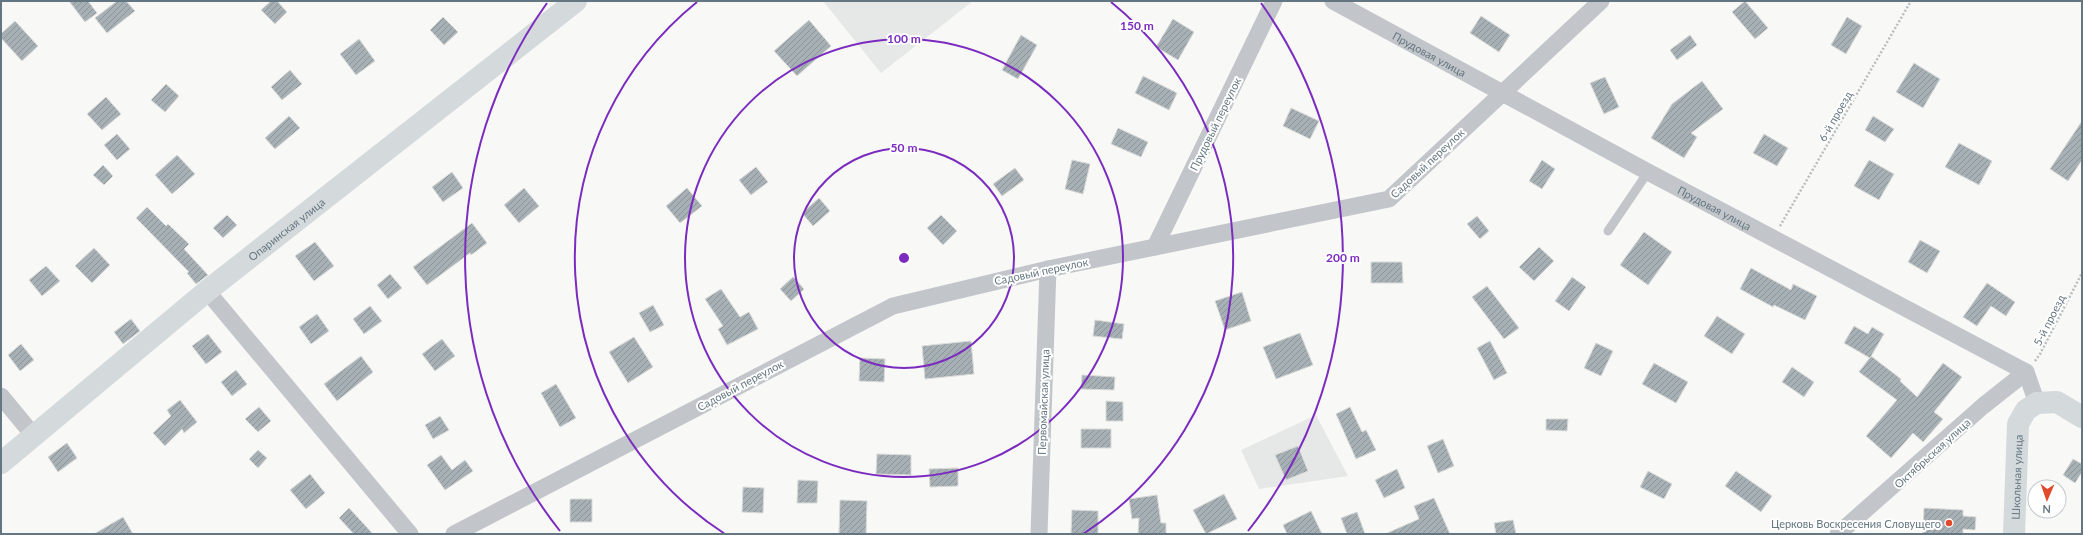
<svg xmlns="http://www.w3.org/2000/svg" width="2083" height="535" viewBox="0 0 2083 535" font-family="Lato,sans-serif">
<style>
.built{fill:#e6e8e7}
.building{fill:url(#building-hatch);stroke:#dadad8}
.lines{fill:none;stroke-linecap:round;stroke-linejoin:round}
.path{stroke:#babdc0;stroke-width:2.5;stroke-dasharray:2 2;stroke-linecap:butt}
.lane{stroke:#c2c6ca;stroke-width:9}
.street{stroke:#c2c6ca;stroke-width:17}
.secondary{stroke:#d4d9dc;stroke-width:22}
.ring{fill:none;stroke:#7b2cbf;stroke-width:2}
.poi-dot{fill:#e2492c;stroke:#fff;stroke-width:1.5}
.labels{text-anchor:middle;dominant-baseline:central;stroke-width:4;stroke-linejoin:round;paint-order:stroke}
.street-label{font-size:11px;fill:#647681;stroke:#fff}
.poi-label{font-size:11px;fill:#647681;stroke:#fff;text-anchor:end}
.centre{fill:#7b2cbf;stroke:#fff;stroke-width:2}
.ring-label{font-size:12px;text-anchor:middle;font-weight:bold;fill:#7b2cbf;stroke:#fff;stroke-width:4;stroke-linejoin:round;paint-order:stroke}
</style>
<defs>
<pattern id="building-hatch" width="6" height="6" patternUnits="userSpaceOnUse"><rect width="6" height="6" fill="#a6b0b5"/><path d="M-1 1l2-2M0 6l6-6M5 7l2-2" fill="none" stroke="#8b9499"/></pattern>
</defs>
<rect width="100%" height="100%" fill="#f8f8f6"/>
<path class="built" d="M 823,1 L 973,1 L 881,73 Z
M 1316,415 L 1348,476 L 1259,489 L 1241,450 Z"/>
<path class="building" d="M 69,1 L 88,1 L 97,13 L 85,22 Z
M 117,1 L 126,1 L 135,11 L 107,33 L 95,18 Z
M 271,1 L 277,1 L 287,12 L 275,24 L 261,10 Z
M 1745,1 L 1768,28 L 1755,39 L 1732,12 Z
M 1481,16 L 1510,35 L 1499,52 L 1470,33 Z
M 443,17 L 458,32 L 444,45 L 430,30 Z
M 1847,17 L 1862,26 L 1846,54 L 1831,45 Z
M 1173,19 L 1194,32 L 1178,60 L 1156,47 Z
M 809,20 L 831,46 L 797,76 L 774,51 Z
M 15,21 L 38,46 L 22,61 L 1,38 L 1,34 Z
M 1021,35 L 1037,45 L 1018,79 L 1002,70 Z
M 1690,35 L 1697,45 L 1677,60 L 1670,50 Z
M 359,39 L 375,61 L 356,75 L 340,54 Z
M 1914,63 L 1940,79 L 1923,108 L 1896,92 Z
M 290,70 L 302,84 L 282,100 L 271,87 Z
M 1143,76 L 1177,93 L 1169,110 L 1135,93 Z
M 1605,77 L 1619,107 L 1604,114 L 1590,83 Z
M 1702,81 L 1723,109 L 1691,133 L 1697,137 L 1684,158 L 1651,138 L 1672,104 Z
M 166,84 L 179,96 L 165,112 L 151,100 Z
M 106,97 L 121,114 L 102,130 L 87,114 Z
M 1291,108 L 1319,121 L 1310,139 L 1283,126 Z
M 289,116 L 300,128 L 275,149 L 265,138 Z
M 1873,116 L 1894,129 L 1885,142 L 1865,130 Z
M 2082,121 L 2082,160 L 2068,181 L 2050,169 Z
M 1118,128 L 1148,142 L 1141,157 L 1111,144 Z
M 117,134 L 130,149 L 117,160 L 104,145 Z
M 1764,134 L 1788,148 L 1777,166 L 1753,153 Z
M 1959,143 L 1992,161 L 1979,185 L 1945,167 Z
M 177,155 L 195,174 L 172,194 L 155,175 Z
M 1072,160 L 1090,164 L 1083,194 L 1065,189 Z
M 1542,160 L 1555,169 L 1542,189 L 1529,181 Z
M 1869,160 L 1894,174 L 1879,200 L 1854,186 Z
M 103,165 L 113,176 L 104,185 L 93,175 Z
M 756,167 L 768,182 L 751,195 L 739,180 Z
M 1015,168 L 1024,180 L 1002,196 L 993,184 Z
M 452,172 L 463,188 L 443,202 L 432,187 Z
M 524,188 L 539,206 L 519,223 L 504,205 Z
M 687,188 L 702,206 L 680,223 L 666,206 Z
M 819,198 L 830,211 L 813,226 L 802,213 Z
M 147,207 L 166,226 L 168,224 L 189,244 L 184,249 L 208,275 L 196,284 L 187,273 L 189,272 L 136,218 Z
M 227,215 L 237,225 L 223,238 L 213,228 Z
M 941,215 L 957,231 L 943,245 L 927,228 Z
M 1477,216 L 1489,231 L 1480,239 L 1467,224 Z
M 472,223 L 487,243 L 471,255 L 470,253 L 427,285 L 413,267 Z
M 1644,232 L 1672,252 L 1648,285 L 1620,265 Z
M 1920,240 L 1940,251 L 1927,273 L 1908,262 Z
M 315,242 L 334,266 L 314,281 L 295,256 Z
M 1539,247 L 1554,261 L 1534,281 L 1519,267 Z
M 94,248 L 110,265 L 92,283 L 75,266 Z
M 1371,262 L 1402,262 L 1403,283 L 1371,283 Z
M 46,266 L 60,281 L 42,296 L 29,280 Z
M 1751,268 L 1791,290 L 1793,284 L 1817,296 L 1805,320 L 1774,305 L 1773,307 L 1740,289 Z
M 390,274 L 402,288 L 388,299 L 377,285 Z
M 793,277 L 804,289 L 791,301 L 780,289 Z
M 1572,277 L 1586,287 L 1569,311 L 1555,301 Z
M 1987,283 L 2015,302 L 2006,316 L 1991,306 L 1977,326 L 1963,317 Z
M 1487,286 L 1519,328 L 1504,339 L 1472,297 Z
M 721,289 L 740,317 L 749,312 L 758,329 L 727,345 L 718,329 L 723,326 L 705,299 Z
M 1242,292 L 1251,321 L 1225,330 L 1215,301 Z
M 653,305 L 664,325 L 650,332 L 639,313 Z
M 370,306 L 382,321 L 364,334 L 353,319 Z
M 317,314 L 329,331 L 311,344 L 299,327 Z
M 1717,316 L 1745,334 L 1732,354 L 1704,336 Z
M 131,319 L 140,331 L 123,344 L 114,332 Z
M 1095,320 L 1124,324 L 1122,339 L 1093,336 Z
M 1854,326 L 1868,334 L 1872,327 L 1884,334 L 1870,358 L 1844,343 Z
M 1300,333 L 1313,365 L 1276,379 L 1263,347 Z
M 208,334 L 222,352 L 206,364 L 192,346 Z
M 634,337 L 653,367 L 628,383 L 609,352 Z
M 442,339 L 455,356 L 435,371 L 422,354 Z
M 971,341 L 974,374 L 925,379 L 922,346 Z
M 1490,341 L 1507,373 L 1494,380 L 1477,348 Z
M 1596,343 L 1613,351 L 1601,376 L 1584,368 Z
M 21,344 L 34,360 L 20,371 L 8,355 Z
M 361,356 L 373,372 L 337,401 L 324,384 Z
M 1871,356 L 1901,379 L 1900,381 L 1917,397 L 1943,363 L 1962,377 L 1934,412 L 1943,419 L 1923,442 L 1913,433 L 1891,458 L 1866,436 L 1897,400 L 1859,372 Z
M 860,358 L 885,359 L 884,382 L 859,381 Z
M 1654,363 L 1688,382 L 1676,403 L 1642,384 Z
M 1792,367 L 1814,382 L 1804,397 L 1782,382 Z
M 236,370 L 247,384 L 232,396 L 221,382 Z
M 1082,375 L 1115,377 L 1114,390 L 1081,389 Z
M 556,384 L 576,418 L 560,427 L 541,393 Z
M 180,400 L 197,422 L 184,433 L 182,429 L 165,446 L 153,433 L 171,416 L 167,410 Z
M 1106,401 L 1123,402 L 1123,421 L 1106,421 Z
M 259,407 L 271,421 L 258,432 L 245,419 Z
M 1350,407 L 1362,432 L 1366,430 L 1376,450 L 1356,459 L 1336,414 Z
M 440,416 L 449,430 L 433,439 L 425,425 Z
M 1546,419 L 1568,419 L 1567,431 L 1546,430 Z
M 1081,429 L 1111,429 L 1111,448 L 1081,448 Z
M 1443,439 L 1454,466 L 1438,473 L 1427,446 Z
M 67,443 L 77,458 L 58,472 L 48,457 Z
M 1298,446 L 1308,471 L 1286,480 L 1275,455 Z
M 258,450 L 267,458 L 258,468 L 249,459 Z
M 877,454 L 911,455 L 911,475 L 876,474 Z
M 441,455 L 452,470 L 465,460 L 473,471 L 445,490 L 427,465 Z
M 2073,459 L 2082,464 L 2082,472 L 2075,483 L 2063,475 Z
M 958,468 L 958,486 L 930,487 L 929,469 Z
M 1397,469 L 1405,488 L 1384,498 L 1375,480 Z
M 1648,471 L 1672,484 L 1664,499 L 1640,487 Z
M 1736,471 L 1772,496 L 1761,512 L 1725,486 Z
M 310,474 L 325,493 L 306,509 L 290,490 Z
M 798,480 L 818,481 L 817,503 L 797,503 Z
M 743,487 L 764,488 L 763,513 L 742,512 Z
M 1224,494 L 1237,519 L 1206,534 L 1193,510 Z
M 1157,495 L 1161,523 L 1166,523 L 1166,534 L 1138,534 L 1139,518 L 1132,519 L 1129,499 Z
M 1434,498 L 1450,534 L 1385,534 L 1419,519 L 1414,506 Z
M 570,499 L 592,499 L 592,522 L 570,522 Z
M 840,500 L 867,501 L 866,534 L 839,534 Z
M 349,508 L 373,534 L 354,534 L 339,518 Z
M 1924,508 L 1963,510 L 1963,516 L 1976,517 L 1975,530 L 1963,529 L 1963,534 L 1923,534 Z
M 1072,510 L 1098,511 L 1098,534 L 1071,534 Z
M 1311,511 L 1322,534 L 1287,534 L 1283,525 Z
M 1357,512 L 1365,534 L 1347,534 L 1341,518 Z
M 123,517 L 133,534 L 94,534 Z
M 1513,520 L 1516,534 L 1496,534 L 1494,523 Z"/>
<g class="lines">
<path class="path" d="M 1780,226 L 1911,1
M 2035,361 L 2040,354 L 2082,273"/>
<path class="lane" d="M 1608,231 L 1648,172"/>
<g class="street">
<path id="s1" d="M 1333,1 L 1648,172 L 2026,372 L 2037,403"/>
<path d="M 1155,247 L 1274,1"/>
<path d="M 207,291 L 410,534"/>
<path d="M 1,396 L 34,436"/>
<path d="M 454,534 L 893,306 L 1048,269 L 1389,199 L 1601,1"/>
<path d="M 1039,534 L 1048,269"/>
<path d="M 1838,534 L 1983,406 L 2026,372"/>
</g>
<g class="secondary">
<path id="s2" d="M 1,463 L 207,291 L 576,1"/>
<path id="s3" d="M 2014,534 L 2018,424 L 2026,410 L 2037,403 L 2057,402 L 2082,417"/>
</g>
</g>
<g class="ring">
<circle cx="904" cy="258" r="110"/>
<circle cx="904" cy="258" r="219"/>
<path d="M725 534A329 329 0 0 1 697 2M1111 2A329 329 0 0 1 1083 534"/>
<path d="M560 531A439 439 0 0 1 547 3M1261 3A439 439 0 0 1 1248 531"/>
</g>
<circle class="poi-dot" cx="1949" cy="523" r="4"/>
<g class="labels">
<g class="street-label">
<text stroke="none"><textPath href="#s1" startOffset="110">Прудовая улица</textPath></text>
<text transform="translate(1835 116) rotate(-60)">6-й проезд</text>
<text transform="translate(1215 124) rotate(-64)">Прудовый переулок</text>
<text transform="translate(1427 163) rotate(-43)">Садовый переулок</text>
<text stroke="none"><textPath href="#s1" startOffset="434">Прудовая улица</textPath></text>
<text stroke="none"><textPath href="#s2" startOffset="369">Опаринская улица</textPath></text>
<text transform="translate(1041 271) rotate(-12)">Садовый переулок</text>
<text transform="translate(2049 320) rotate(-63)">5-й проезд</text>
<text transform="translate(740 385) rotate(-28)">Садовый переулок</text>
<text transform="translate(1043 402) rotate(-88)">Первомайская улица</text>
<text transform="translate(1932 453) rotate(-42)">Октябрьская улица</text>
<text stroke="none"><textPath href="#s3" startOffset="57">Школьная улица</textPath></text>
</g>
<g class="poi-label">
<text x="1941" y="523">Церковь Воскресения Словущего</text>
</g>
</g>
<circle cx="904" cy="258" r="6" class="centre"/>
<g class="ring-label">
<text x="1137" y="30">150 m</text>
<text x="904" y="43">100 m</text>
<text x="904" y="152">50 m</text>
<text x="1343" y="262">200 m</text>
</g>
<rect width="2083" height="535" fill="none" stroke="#647681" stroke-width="4"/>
<g transform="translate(2047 499) rotate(182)"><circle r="19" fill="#ffffff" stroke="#c1c8cd"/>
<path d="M0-3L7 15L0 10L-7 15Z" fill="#e2492c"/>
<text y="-6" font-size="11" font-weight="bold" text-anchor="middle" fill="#647681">N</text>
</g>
</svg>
